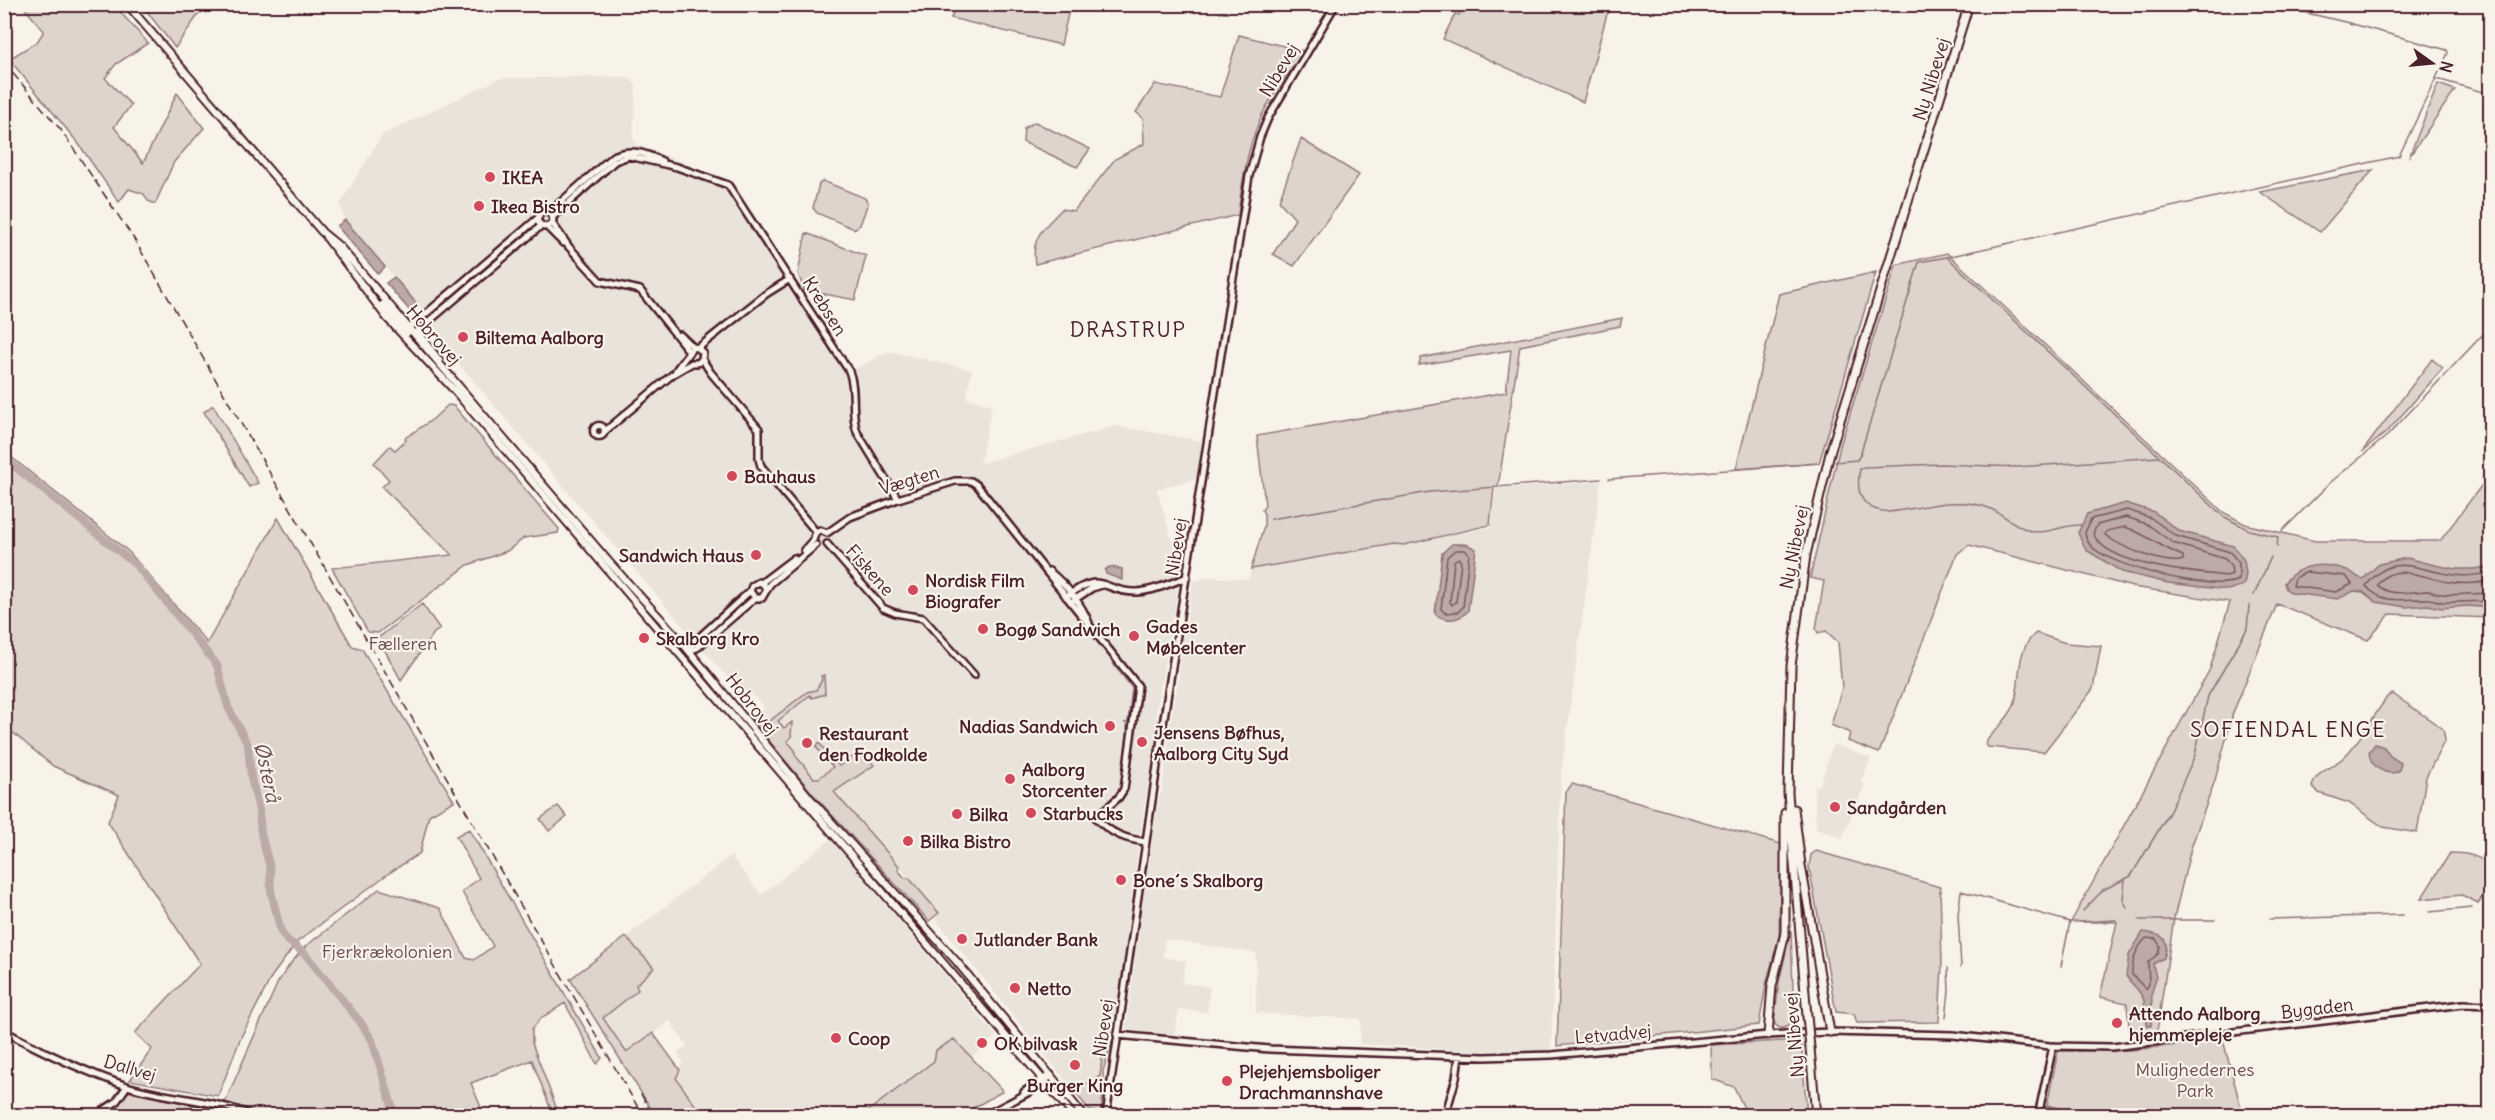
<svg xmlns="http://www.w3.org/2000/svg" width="2495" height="1120" viewBox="0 0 2495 1120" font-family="Delius,sans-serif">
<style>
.built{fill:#eae3da}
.green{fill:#ded4cc;stroke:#947a7c;stroke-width:1.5}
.water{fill:#bcaaa7;stroke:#8e7275;stroke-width:1.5}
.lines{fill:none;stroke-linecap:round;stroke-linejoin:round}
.shore{stroke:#78575d;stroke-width:1.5}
.stream{stroke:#8e7275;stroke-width:1.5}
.river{stroke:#bcaaa7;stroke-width:8}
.tertiary-casing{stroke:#4a1f2b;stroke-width:10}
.secondary-casing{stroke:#4a1f2b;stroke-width:10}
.trunk-casing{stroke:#4a1f2b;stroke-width:11}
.tertiary{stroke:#f7f3e8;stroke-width:5}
.secondary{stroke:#f7f3e8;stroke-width:6}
.trunk{stroke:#f7f3e8;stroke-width:7}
.rail{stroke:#4a1f2b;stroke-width:1.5;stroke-dasharray:9 4.5;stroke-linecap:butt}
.trunk-bridge-casing{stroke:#4a1f2b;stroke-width:11;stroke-linecap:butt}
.trunk-bridge{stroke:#f7f3e8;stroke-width:7}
.poi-dot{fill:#d1495b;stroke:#f7f3e8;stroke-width:2}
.labels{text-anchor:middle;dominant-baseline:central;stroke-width:4.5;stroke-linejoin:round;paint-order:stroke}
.street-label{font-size:18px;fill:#4a1f2b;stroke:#f7f3e8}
.poi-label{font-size:18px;font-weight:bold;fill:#4a1f2b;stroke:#f7f3e8;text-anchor:start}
.park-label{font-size:18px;fill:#6f4c53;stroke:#f7f3e8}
.water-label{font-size:20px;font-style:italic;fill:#6c4950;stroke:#f7f3e8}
.quarter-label{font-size:21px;letter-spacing:1.5px;fill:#4a1f2b;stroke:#f7f3e8}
</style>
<rect width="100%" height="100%" fill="#f7f3e8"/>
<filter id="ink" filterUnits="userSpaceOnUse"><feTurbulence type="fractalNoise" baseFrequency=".0167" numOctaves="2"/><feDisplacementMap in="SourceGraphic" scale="12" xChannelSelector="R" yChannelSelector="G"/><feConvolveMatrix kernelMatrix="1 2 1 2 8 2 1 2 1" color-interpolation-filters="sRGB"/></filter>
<g filter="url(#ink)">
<path class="built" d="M 625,77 L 632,79 L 636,87 L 633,138 L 638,145 L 722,178 L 736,186 L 853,370 L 888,351 L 972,370 L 966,398 L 992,405 L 980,463 L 1116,426 L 1202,441 L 1199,478 L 1157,489 L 1172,541 L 1187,536 L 1156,712 L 1158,730 L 1149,785 L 1144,806 L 1112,1041 L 1106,1040 L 1105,1043 L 1100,1076 L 1074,1091 L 936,920 L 939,913 L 834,792 L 815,781 L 759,714 L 765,708 L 752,694 L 746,699 L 708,655 L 438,340 L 417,304 L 345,220 L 340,204 L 382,135 L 501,78 Z
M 1601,481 L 1561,775 L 1551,1055 L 1360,1044 L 1361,1019 L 1256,1013 L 1256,953 L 1165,939 L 1163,957 L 1186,961 L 1182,983 L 1210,987 L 1207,1013 L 1179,1009 L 1174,1037 L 1126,1029 L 1142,908 L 1158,801 L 1162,791 L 1172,712 L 1179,679 L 1179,665 L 1193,581 L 1209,577 L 1249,579 L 1251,569 L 1394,544 L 1404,545 L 1491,527 L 1495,489 Z
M 1833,744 L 1871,758 L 1861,782 L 1865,784 L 1842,838 L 1816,828 L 1814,787 L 1820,785 Z
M 831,839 L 996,1036 L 972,1057 L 954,1039 L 936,1050 L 934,1061 L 863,1115 L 702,1116 L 673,1077 L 683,1063 L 678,1053 L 687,1046 L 670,1021 L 626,1052 L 603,1018 L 637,991 L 635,985 L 654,968 L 626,937 L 731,856 L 761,895 Z"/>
<path class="green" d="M 22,5 L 114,5 L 148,43 L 116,64 L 105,78 L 131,105 L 114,127 L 143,163 L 177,93 L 204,128 L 174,162 L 155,204 L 148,201 L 144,194 L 129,189 L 119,202 L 78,143 L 9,59 L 37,42 L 44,31 Z
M 142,5 L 205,5 L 175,48 Z
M 956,5 L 956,4 L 1070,5 L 1061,45 L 951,18 Z
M 1464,5 L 1464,4 L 1620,5 L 1607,14 L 1583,102 L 1443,39 L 1455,14 L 1459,15 Z
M 1239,35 L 1304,51 C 1290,72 1272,94 1261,117 C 1247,148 1242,182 1238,215 L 1035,264 C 1031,236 1044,228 1062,209 L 1074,211 L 1115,159 L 1144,144 L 1143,118 L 1136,112 L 1155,84 L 1220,97 Z
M 2438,84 L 2455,90 L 2409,157 Z
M 1035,122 L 1090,149 L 1077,167 L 1023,142 L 1024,128 Z
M 1301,139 L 1359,175 L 1294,266 L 1273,254 L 1295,219 L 1279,201 Z
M 2373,170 L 2320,232 L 2260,192 Z
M 823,181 L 865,198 L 868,203 L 860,225 L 854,229 L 817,213 L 813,208 L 819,184 Z
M 806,233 L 866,256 L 855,300 L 804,290 L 798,273 Z
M 1947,253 L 2223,512 L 2245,524 L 2315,541 L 2440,541 L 2490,474 L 2490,618 L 2390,614 L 2368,640 L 2277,604 L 2233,713 L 2215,780 L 2191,848 L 2174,918 L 2156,1038 L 2130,1039 L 2127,1003 L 2100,997 L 2117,922 L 2071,922 L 2210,669 L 2230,602 L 2133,587 L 1969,545 L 1957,554 L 1879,753 L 1848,741 L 1850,733 L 1831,725 L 1842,688 L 1838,642 L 1826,631 L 1818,633 L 1816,629 L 1824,581 L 1810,578 L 1840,446 L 1896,265 Z
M 1876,272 L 1819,463 L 1736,469 L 1779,294 Z
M 1622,318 L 1620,326 L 1520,346 L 1498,487 L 1494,487 L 1490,525 L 1404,545 L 1394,544 L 1251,569 L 1264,526 L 1264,514 L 1262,510 L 1265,505 L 1257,436 L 1506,392 L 1511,350 L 1419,365 L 1421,358 Z
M 2432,359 L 2443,368 L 2388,431 L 2362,452 Z
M 213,405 L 258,483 L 249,487 L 204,412 Z
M 448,405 L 454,406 L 559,529 L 558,533 L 524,538 L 507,551 L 468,565 L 378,633 L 368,632 L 332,568 L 452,555 L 382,487 L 389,480 L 374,463 L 390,446 L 395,450 L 406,440 L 405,438 L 433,419 Z
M 5,452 L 129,552 L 207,643 L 278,518 L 352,646 L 362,649 L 454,801 L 429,815 L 420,853 L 389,873 L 297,942 L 272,976 L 241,1037 L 218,1096 L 130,1080 L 152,1049 L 135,1033 L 200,964 L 108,822 L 119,795 L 53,766 L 5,726 Z
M 422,604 L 440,629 L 434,633 L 401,680 L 378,638 Z
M 2036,633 L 2066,643 L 2101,646 L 2093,689 L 2044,752 L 1988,747 L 1986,744 L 1988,739 C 1996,729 2010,717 2014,705 C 2022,681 2014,651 2036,633 Z
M 1114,665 L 1117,665 L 1133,688 L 1129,726 L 1127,729 L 1127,724 L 1125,723 L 1128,722 L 1132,688 Z
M 824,675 L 825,694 L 812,698 L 810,695 L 778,721 L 784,728 L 792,722 L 791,737 L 787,741 L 795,750 L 795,755 L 814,778 L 819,778 L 833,767 L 816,747 L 819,743 L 839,766 L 861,751 L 874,765 L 834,792 L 899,866 L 898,870 L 905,878 L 909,878 L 939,913 L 929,921 L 813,794 L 752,720 L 759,714 L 767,723 L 807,692 L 816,690 L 822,680 L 821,676 Z
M 2393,694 L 2443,729 L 2445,740 L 2426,777 L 2417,833 L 2383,827 L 2349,803 L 2319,793 L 2312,787 C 2317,769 2334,768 2346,755 C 2362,738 2374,715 2388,696 Z
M 1572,784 L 1781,844 L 1779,936 L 1766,985 L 1759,1025 L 1557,1046 L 1566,792 Z
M 558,806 L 567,817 L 549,831 L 540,819 Z
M 469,829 L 602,1058 L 597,1064 L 565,1003 L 541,1018 L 532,1029 L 532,1043 L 559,1115 L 553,1115 L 532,1060 L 471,1083 L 484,1115 L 262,1115 L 225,1102 L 278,982 L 291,963 L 306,946 L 379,889 L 440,908 L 466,958 L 474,960 L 493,946 L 462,892 L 479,878 L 456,836 Z
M 1816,851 L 1940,887 L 1942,965 L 1939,1022 L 1857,1023 L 1854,1014 L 1836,1012 L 1809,867 L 1811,855 Z
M 2450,853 C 2466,853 2477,855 2490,865 L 2490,886 L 2478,903 L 2462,895 L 2421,899 Z
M 1791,930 L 1794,1019 C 1788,1027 1782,1033 1774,1023 L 1779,982 Z
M 626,937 L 654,968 L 636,985 L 638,990 L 603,1018 L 626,1052 L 653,1033 L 680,1070 L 676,1078 L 702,1115 L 655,1115 L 570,979 Z
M 954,1039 L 1003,1091 L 961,1115 L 863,1115 L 934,1061 L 936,1050 Z
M 1106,1040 L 1112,1041 L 1103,1071 L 1104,1084 L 1101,1113 L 1090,1111 L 1074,1091 L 1100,1076 L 1104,1041 Z
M 1801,1040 L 1807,1115 L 1750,1115 L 1745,1110 L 1734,1087 L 1712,1079 L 1711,1045 Z
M 2223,1040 L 2243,1115 L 2043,1115 L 2045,1106 L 2073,1112 L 2047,1105 L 2058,1051 L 2132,1050 Z
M 130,1091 L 218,1111 L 232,1115 L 102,1116 Z"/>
<path class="water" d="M 345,220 L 385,267 L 378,274 L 337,226 Z
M 394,277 L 417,304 L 410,311 L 386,283 Z
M 2126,503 L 2154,512 L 2179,531 L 2233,546 L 2244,560 L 2246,573 L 2244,585 L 2228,590 L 2168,583 L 2122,572 L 2086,550 L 2078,533 L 2087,514 Z
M 1452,544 L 1466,544 L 1476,549 L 1468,611 C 1458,621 1446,622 1435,614 L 1442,553 Z
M 2407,558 C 2434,565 2462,574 2490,566 L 2490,608 L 2468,606 L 2442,608 L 2428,605 L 2406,607 L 2376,602 L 2363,592 L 2354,591 L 2338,599 L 2292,593 L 2286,589 L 2284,583 C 2299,563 2324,562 2347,570 C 2354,572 2356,578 2363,579 L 2379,564 Z
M 1109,567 L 1122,569 L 1122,580 L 1106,574 L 1105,570 Z
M 2375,744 L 2384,747 L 2390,756 L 2401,763 L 2399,771 C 2386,777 2370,767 2369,752 Z
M 2143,932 C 2161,934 2171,937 2164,958 L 2153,964 L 2156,978 L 2152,992 L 2151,1026 L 2148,1026 C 2144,1017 2145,1011 2144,1001 C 2142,992 2131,984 2126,976 L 2129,955 Z"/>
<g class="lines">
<path class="shore" d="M 2127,510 L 2151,518 L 2176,536 L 2230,552 L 2239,563 L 2239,580 C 2214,592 2110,567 2091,546 C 2088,543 2086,537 2085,533 L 2091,519 Z
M 2126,517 L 2147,524 L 2173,543 L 2225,559 L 2231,566 L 2232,574 L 2227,576 C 2196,573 2105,566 2093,533 L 2097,525 Z
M 2125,527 C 2146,534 2162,548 2183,556 L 2183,560 C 2165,566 2121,547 2105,535 L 2107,531 Z
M 1455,550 L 1465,550 L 1469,554 L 1463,607 L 1458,612 L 1445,613 L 1441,609 L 1447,557 Z
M 1458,558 L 1461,562 L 1456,602 L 1452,605 L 1450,602 L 1454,561 Z
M 2307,572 L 2346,576 L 2352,584 L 2336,592 L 2293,586 L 2295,578 Z
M 2490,572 C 2478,576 2461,577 2448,574 C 2414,569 2391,552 2366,586 C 2383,606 2407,598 2429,599 C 2434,599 2438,602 2443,602 C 2459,603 2474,600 2490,602
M 2490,580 C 2478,584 2461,584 2448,582 C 2427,579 2392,560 2378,585 C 2389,598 2414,591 2428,591 C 2433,592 2438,594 2442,594 C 2458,596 2474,592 2490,594
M 2146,938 L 2156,939 L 2160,946 L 2158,954 L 2148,962 L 2149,984 L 2146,989 L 2132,975 C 2131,962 2137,947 2146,938 Z"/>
<path class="stream" d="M 2437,79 L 2490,94
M 1947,257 L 2399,156 L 2448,53 L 2447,50 L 2349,23 L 2269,4
M 1835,462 L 1857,460 L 1860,455 L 1919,262 L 1947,257 L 2223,516 L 2249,530 L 2278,537 L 2277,546
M 1609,479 L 1819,463
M 1271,519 L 1430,492 L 1601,479
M 2081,525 C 2064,524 2047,535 2031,531 C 2015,527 2002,512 1986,507 C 1955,496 1920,509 1889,512 C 1862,510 1855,494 1860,469 L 1864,467 L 1942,464 L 2017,467 L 2159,457
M 2282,531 L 2332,481 L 2388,435 L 2490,327
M 2254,595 L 2271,557
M 2125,880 L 2123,899 L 2127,908
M 2478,904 L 2490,886
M 2083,911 L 2103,890 L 2131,876 L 2170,811 L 2195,755 L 2208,696 L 2247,629 L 2249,605
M 2429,912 L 2472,908
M 2270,919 L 2403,915
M 2139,920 L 2215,920
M 2079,922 L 2116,920
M 1961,967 L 1958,915 L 1961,891 L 2070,922 L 2061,966
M 1946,1018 L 1949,991 L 1948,968"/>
<path class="river" d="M 4,458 L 137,566 L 217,665 L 228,707 L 248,745 L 251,778 L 259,810 L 261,834 L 270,868 L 271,891 L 281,932 L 286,939 L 305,954 L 361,1023 L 372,1040 L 395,1116"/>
<g class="tertiary-casing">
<path id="tertiary" d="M 546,211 L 552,215 L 553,221 L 549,226 L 543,227 L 537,221 L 540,213 L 554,208 L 613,156 C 631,148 645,153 662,161
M 553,217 L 615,161 L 629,156 L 677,167 L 728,185 L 849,371 C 857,391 850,412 857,432 L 898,499
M 552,223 L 569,247 L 600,281 L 640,290 L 688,350
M 547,227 L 563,243
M 408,329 L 537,219
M 414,334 L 541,226
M 680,335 L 693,347
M 698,348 L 766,294 L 790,279
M 702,359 L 711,373 L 759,429 L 759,459 L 761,466 L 816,532
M 676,370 L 693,347 L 698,348 L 703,353 L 702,359 L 698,363 L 692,363
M593.5 431a5.5 5.5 0 1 1 11 0a5.5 5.5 0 1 1-11 0Z
M 604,432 L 673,374 L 692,363
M 827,533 L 850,517 L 898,499 L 955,481 L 971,481 L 977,485 L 1138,686 L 1124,789 L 1119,797 L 1096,818 C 1111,834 1125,839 1146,842
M 827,544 L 883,608 L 895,613 L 923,618 L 974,675
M 804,550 L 813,540 L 816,532 L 820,530 L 827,533
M 1049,571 C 1066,585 1081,603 1089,623
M 761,583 L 794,558
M 767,590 L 763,584 L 759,582 L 752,586 L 750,591 L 755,598 L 762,598 L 770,584 L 816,545
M 1066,597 C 1104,568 1102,593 1137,592 C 1154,591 1171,583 1187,577
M 1074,600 L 1092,588 L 1102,585
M 689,651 L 693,643 L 750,591
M 689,651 L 697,648 L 755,598
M 4,1031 C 43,1052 85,1072 127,1086 C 168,1099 213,1099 253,1116
M 1117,1035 L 1269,1049 L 1485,1057 L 1552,1055 L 1768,1035 L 1830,1032 L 1953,1035 L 2050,1046 L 2112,1047 L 2463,1004 L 2490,1005
M 1024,1092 L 1046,1077
M 95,1116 L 116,1102 L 127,1086
M 984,1116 C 1001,1106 1043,1088 1051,1075
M 1106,1116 L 1164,718 L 1249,176 L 1260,137 L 1268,118 L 1336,4
M 1445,1116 L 1456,1078 L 1459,1056
M 2038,1116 L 2053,1046"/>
</g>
<g class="secondary-casing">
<path id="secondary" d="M 127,4 L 322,232 L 339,246 L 609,562 L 680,640 L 809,797 L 957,962 L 1084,1116
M 326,237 L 387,318 L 454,390 L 1074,1116
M 382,305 L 407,333
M 417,332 L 439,360"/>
</g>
<g class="trunk-casing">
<path id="trunk" d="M 1794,809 L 1801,865 L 1830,1032
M 1807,1016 L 1788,793 L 1791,666 L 1806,555 L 1830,453 L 1969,4
M 1768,1035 L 1772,986 L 1785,933 L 1785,813
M 1810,1048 L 1816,1116"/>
</g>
<use href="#tertiary" class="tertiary"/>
<use href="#secondary" class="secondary"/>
<use href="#trunk" class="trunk"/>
<path class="rail" d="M 4,63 L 61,130 L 134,239 L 643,1116
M 641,1094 L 653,1116
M 687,1116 L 690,1103"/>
<g class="trunk-bridge-casing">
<path id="trunk-bridge" d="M 1807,1016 L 1810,1048"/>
</g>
<use href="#trunk-bridge" class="trunk-bridge"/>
</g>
</g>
<g class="poi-dot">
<circle cx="490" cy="177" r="6"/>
<circle cx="479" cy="206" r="6"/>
<circle cx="463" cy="337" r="6"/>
<circle cx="732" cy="476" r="6"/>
<circle cx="756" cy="555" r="6"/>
<circle cx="913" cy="590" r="6"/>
<circle cx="983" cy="629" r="6"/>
<circle cx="1134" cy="636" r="6"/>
<circle cx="644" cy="638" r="6"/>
<circle cx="1110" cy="726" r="6"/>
<circle cx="1142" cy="742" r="6"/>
<circle cx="807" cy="743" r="6"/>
<circle cx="1010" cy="779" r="6"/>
<circle cx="1835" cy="807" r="6"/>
<circle cx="1031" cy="813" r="6"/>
<circle cx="957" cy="814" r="6"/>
<circle cx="908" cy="841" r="6"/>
<circle cx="1121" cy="880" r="6"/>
<circle cx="962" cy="939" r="6"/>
<circle cx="1015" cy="988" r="6"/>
<circle cx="2117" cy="1023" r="6"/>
<circle cx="836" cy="1038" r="6"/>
<circle cx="982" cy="1043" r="6"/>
<circle cx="1075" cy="1065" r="6"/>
<circle cx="1227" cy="1081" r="6"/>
</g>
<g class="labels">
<g class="street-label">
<text transform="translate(1279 70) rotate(-59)">Nibevej</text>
<text transform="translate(1931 79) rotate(-73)">Ny Nibevej</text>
<text transform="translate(825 306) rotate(58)">Krebsen</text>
<text transform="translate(434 335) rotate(49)">Hobrovej</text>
<text transform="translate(909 480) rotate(-17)">Vægten</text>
<text transform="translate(1176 547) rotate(-81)">Nibevej</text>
<text transform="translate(1794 547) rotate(-79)">Ny Nibevej</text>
<text transform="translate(870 570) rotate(48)">Fiskene</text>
<text transform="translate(752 704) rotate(52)">Hobrovej</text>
<text transform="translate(2317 1008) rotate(-7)">Bygaden</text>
<text transform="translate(1103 1028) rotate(-82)">Nibevej</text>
<text transform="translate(1613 1034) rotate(-5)">Letvadvej</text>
<text transform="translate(1794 1035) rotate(-95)">Ny Nibevej</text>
<text transform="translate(130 1068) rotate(17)">Dallvej</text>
</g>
<g class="poi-label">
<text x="502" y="177">IKEA</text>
<text x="491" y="206">Ikea Bistro</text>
<text x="475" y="337">Biltema Aalborg</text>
<text x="744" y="476">Bauhaus</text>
<text x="744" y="555" text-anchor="end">Sandwich Haus</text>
<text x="925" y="580">Nordisk Film<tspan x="925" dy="21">Biografer</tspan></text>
<text x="1146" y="626">Gades<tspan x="1146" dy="21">Møbelcenter</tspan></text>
<text x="995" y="629">Bogø Sandwich</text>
<text x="656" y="638">Skalborg Kro</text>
<text x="1098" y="726" text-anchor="end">Nadias Sandwich</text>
<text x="1154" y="732">Jensens Bøfhus,<tspan x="1154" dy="21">Aalborg City Syd</tspan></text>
<text x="819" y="733">Restaurant<tspan x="819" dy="21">den Fodkolde</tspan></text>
<text x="1022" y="769">Aalborg<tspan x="1022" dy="21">Storcenter</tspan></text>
<text x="1847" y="807">Sandgården</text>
<text x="1043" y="813">Starbucks</text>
<text x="969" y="814">Bilka</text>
<text x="920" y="841">Bilka Bistro</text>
<text x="1133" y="880">Bone´s Skalborg</text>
<text x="974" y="939">Jutlander Bank</text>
<text x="1027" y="988">Netto</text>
<text x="2129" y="1013">Attendo Aalborg<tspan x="2129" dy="21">hjemmepleje</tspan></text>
<text x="848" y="1038">Coop</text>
<text x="994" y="1043">OK bilvask</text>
<text x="1239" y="1071">Plejehjemsboliger<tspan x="1239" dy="21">Drachmannshave</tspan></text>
<text x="1075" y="1085" text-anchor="middle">Burger King</text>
</g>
<g class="park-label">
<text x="403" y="643">Fælleren</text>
<text x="387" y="951">Fjerkrækolonien</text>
<text x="2195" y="1069">Mulighedernes<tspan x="2195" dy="21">Park</tspan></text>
</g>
<g class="water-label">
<text transform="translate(268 772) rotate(78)">Østerå</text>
</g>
<g class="quarter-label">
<text x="1128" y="329">DRASTRUP</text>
<text x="2288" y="729">SOFIENDAL ENGE</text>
</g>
</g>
<rect width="2495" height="1120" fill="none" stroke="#f7f3e8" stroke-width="24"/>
<rect x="12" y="12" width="2471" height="1096" fill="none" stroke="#4a1f2b" stroke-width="2" filter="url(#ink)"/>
<g transform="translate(2432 63) rotate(105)" stroke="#f7f3e8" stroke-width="4.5" paint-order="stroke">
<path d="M0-4.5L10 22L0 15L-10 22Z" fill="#4a1f2b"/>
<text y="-9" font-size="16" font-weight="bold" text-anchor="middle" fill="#4a1f2b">N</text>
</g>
</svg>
